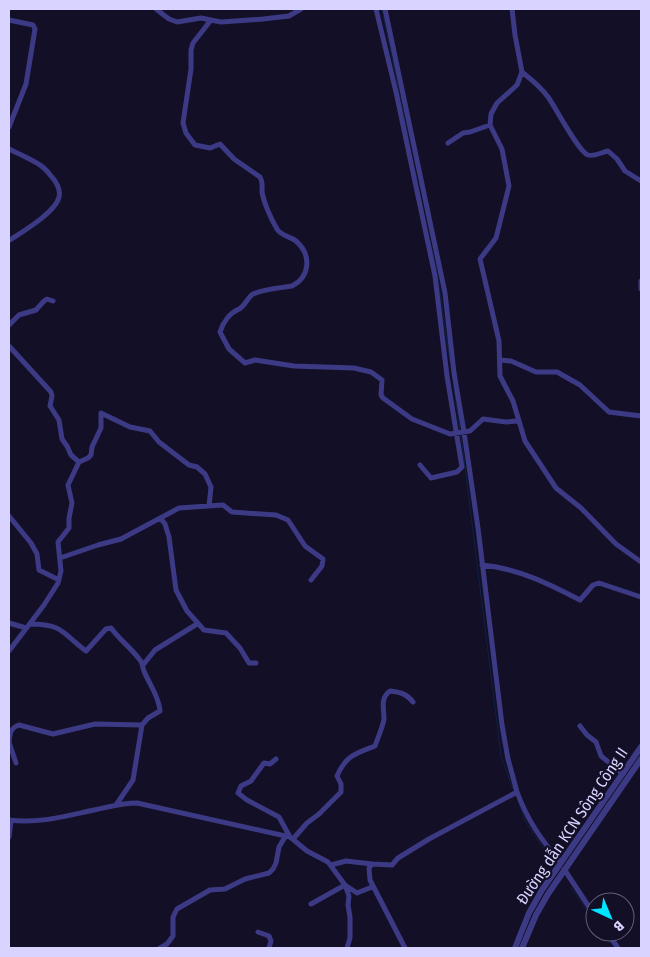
<svg xmlns="http://www.w3.org/2000/svg" width="650" height="957" viewBox="0 0 650 957" font-family="'Fira Sans Condensed',sans-serif">
<style>
.lines{fill:none;stroke-linecap:round;stroke-linejoin:round}
.stream{stroke:#0c2248;stroke-width:1}
.minor{stroke:#3d3a85;stroke-width:5}
.tertiary{stroke:#3d3a85;stroke-width:6}
.labels{text-anchor:middle;dominant-baseline:central;stroke-width:4.5;stroke-linejoin:round;paint-order:stroke}
.street-label{font-size:16px;fill:#d9d4ff;stroke:#130f26}
</style>
<rect width="100%" height="100%" fill="#130f26"/>
<g class="lines">
<path class="stream" d="M 382,9 L 408,136
M 430,240 L 437,271 L 450,362
M 454,388 L 460,431
M 461,435 L 501,756 L 513,789
M 519,804 L 527,824 L 547,853
M 571,888 L 595,921
M 603,932 L 614,948"/>
<path class="minor" d="M 156,9 L 169,19 L 177,22 L 201,18 L 221,22 L 263,19 L 289,16 L 301,9
M 376,9 L 396,92 L 435,276 L 447,376 L 462,467 L 457,472 L 431,478 L 420,465
M 385,9 L 445,293 L 454,373 L 464,432 L 478,528 L 502,725 L 508,759 L 517,792
M 512,9 L 515,35 L 522,72 L 517,85 L 497,103 L 491,114 L 490,125 L 502,149 L 509,186 L 496,238 L 480,259 L 499,341 L 500,376 L 513,401 L 525,441 L 556,488 L 581,508 L 616,544 L 641,562
M 9,20 L 33,25 L 35,29 L 26,84 L 9,127
M 211,20 L 193,43 L 191,50 L 191,69 L 183,123 L 186,133 L 195,145 L 210,148 L 220,144 L 234,159 L 260,177 C 263,182 262,187 262,192 C 264,203 271,219 277,229 C 281,236 290,236 296,241 C 312,255 310,277 292,286 C 280,288 264,289 253,294 C 247,298 245,306 239,309 C 230,313 223,322 220,332 L 229,349 L 245,363 L 255,360 L 294,366 L 354,368 L 371,372 L 382,380 L 381,395 L 383,398 L 412,419 L 450,434 L 470,431 L 483,419 L 506,422 L 518,421
M 522,72 C 532,80 541,87 548,97 C 556,108 578,151 588,155 C 594,157 602,152 608,151 L 617,159 L 625,171 L 641,181
M 448,143 L 463,133 L 470,132 L 490,125
M 9,149 C 19,154 31,159 40,165 C 45,168 48,172 51,176 C 56,181 61,190 59,197 C 56,212 22,232 10,240
M 641,281 L 641,289
M 9,325 L 19,315 L 36,310 L 44,301 L 47,299 L 53,301
M 9,346 L 51,392 L 52,396 L 50,406 L 59,420 L 62,439 L 67,446 L 71,455 L 79,462
M 501,360 L 511,361 L 536,372 L 557,372 L 580,385 L 609,412 L 641,416
M 9,516 L 31,543 L 37,554 L 39,570 L 59,580
M 161,519 L 165,524 L 169,537 L 176,590 L 187,611 L 204,630 L 226,633 L 240,648 L 249,663 L 256,663
M 60,558 L 98,545 L 121,539 L 179,508 L 223,505 L 232,512 L 276,515 L 288,520 L 305,546 L 323,559 L 322,566 L 311,580
M 482,565 C 517,568 549,584 580,600 L 593,585 L 599,583 L 641,597
M 9,623 L 26,628
M 30,624 C 63,624 62,633 86,651 L 106,629 L 111,628 C 119,639 131,648 140,660 C 143,663 142,667 144,671 C 149,684 159,696 160,711 L 148,718 L 142,725 L 133,780 L 116,805
M 9,651 L 44,605 L 58,583 L 61,571 L 58,542 L 69,528 L 69,518 L 72,503 L 68,485 L 79,462 L 88,458 L 91,455 L 92,447 L 101,428 L 101,413 L 130,427 L 150,431 L 159,442 L 189,465 L 197,467 L 205,474 L 211,487 L 209,506
M 143,665 L 155,650 L 197,624
M 580,726 L 587,735 L 596,742 L 601,756 L 623,774
M 9,742 C 10,734 10,728 19,725 L 53,734 L 95,724 L 142,725
M 9,742 L 16,763
M 276,759 L 270,764 L 264,763 L 251,781 L 241,786 L 238,793 L 247,800 L 279,817 L 290,837
M 9,820 C 38,824 66,816 94,810 C 108,807 123,803 137,803 L 290,837 L 307,851 L 328,862 L 345,885 L 349,896 L 348,905 L 350,917 L 350,938 L 347,948
M 9,837 L 11,821
M 293,839 L 307,823 L 319,814 L 341,792 L 341,784 L 337,776 C 346,755 357,753 375,746 C 377,740 384,724 384,718 C 384,709 380,698 390,691 C 400,692 407,694 413,702
M 331,865 L 346,861 L 372,864
M 564,869 L 595,916
M 311,904 L 345,885 L 357,893 L 372,887
M 258,932 L 269,936 L 271,941 L 269,948
M 607,932 L 618,948
M 160,948 L 167,944 L 173,936 L 173,917 L 177,909 L 210,890 L 225,889 L 245,879 L 269,873 L 273,869 L 276,863 L 279,847 L 285,837
M 405,948 L 370,880 L 369,868 L 372,864 L 392,865 L 398,858 L 429,839 L 517,792 C 527,819 541,841 561,862"/>
<path class="tertiary" d="M 515,948 L 529,913 L 542,890 L 641,747
M 522,948 L 536,915 L 548,894 L 641,759"/>
</g>
<g class="labels">
<g class="street-label">
<text transform="translate(572 826) rotate(-56)">Đường dẫn KCN Sông Công II</text>
</g>
</g>
<rect width="650" height="957" fill="none" stroke="#d9d4ff" stroke-width="20"/>
<g transform="translate(610 917) rotate(136)"><circle r="24" fill="#130f26" stroke="#625e7d"/>
<path d="M0-4L9 19L0 12L-9 19Z" fill="#00e5ff"/>
<text y="-8" font-size="14" font-weight="bold" text-anchor="middle" fill="#d9d4ff">B</text>
</g>
</svg>
